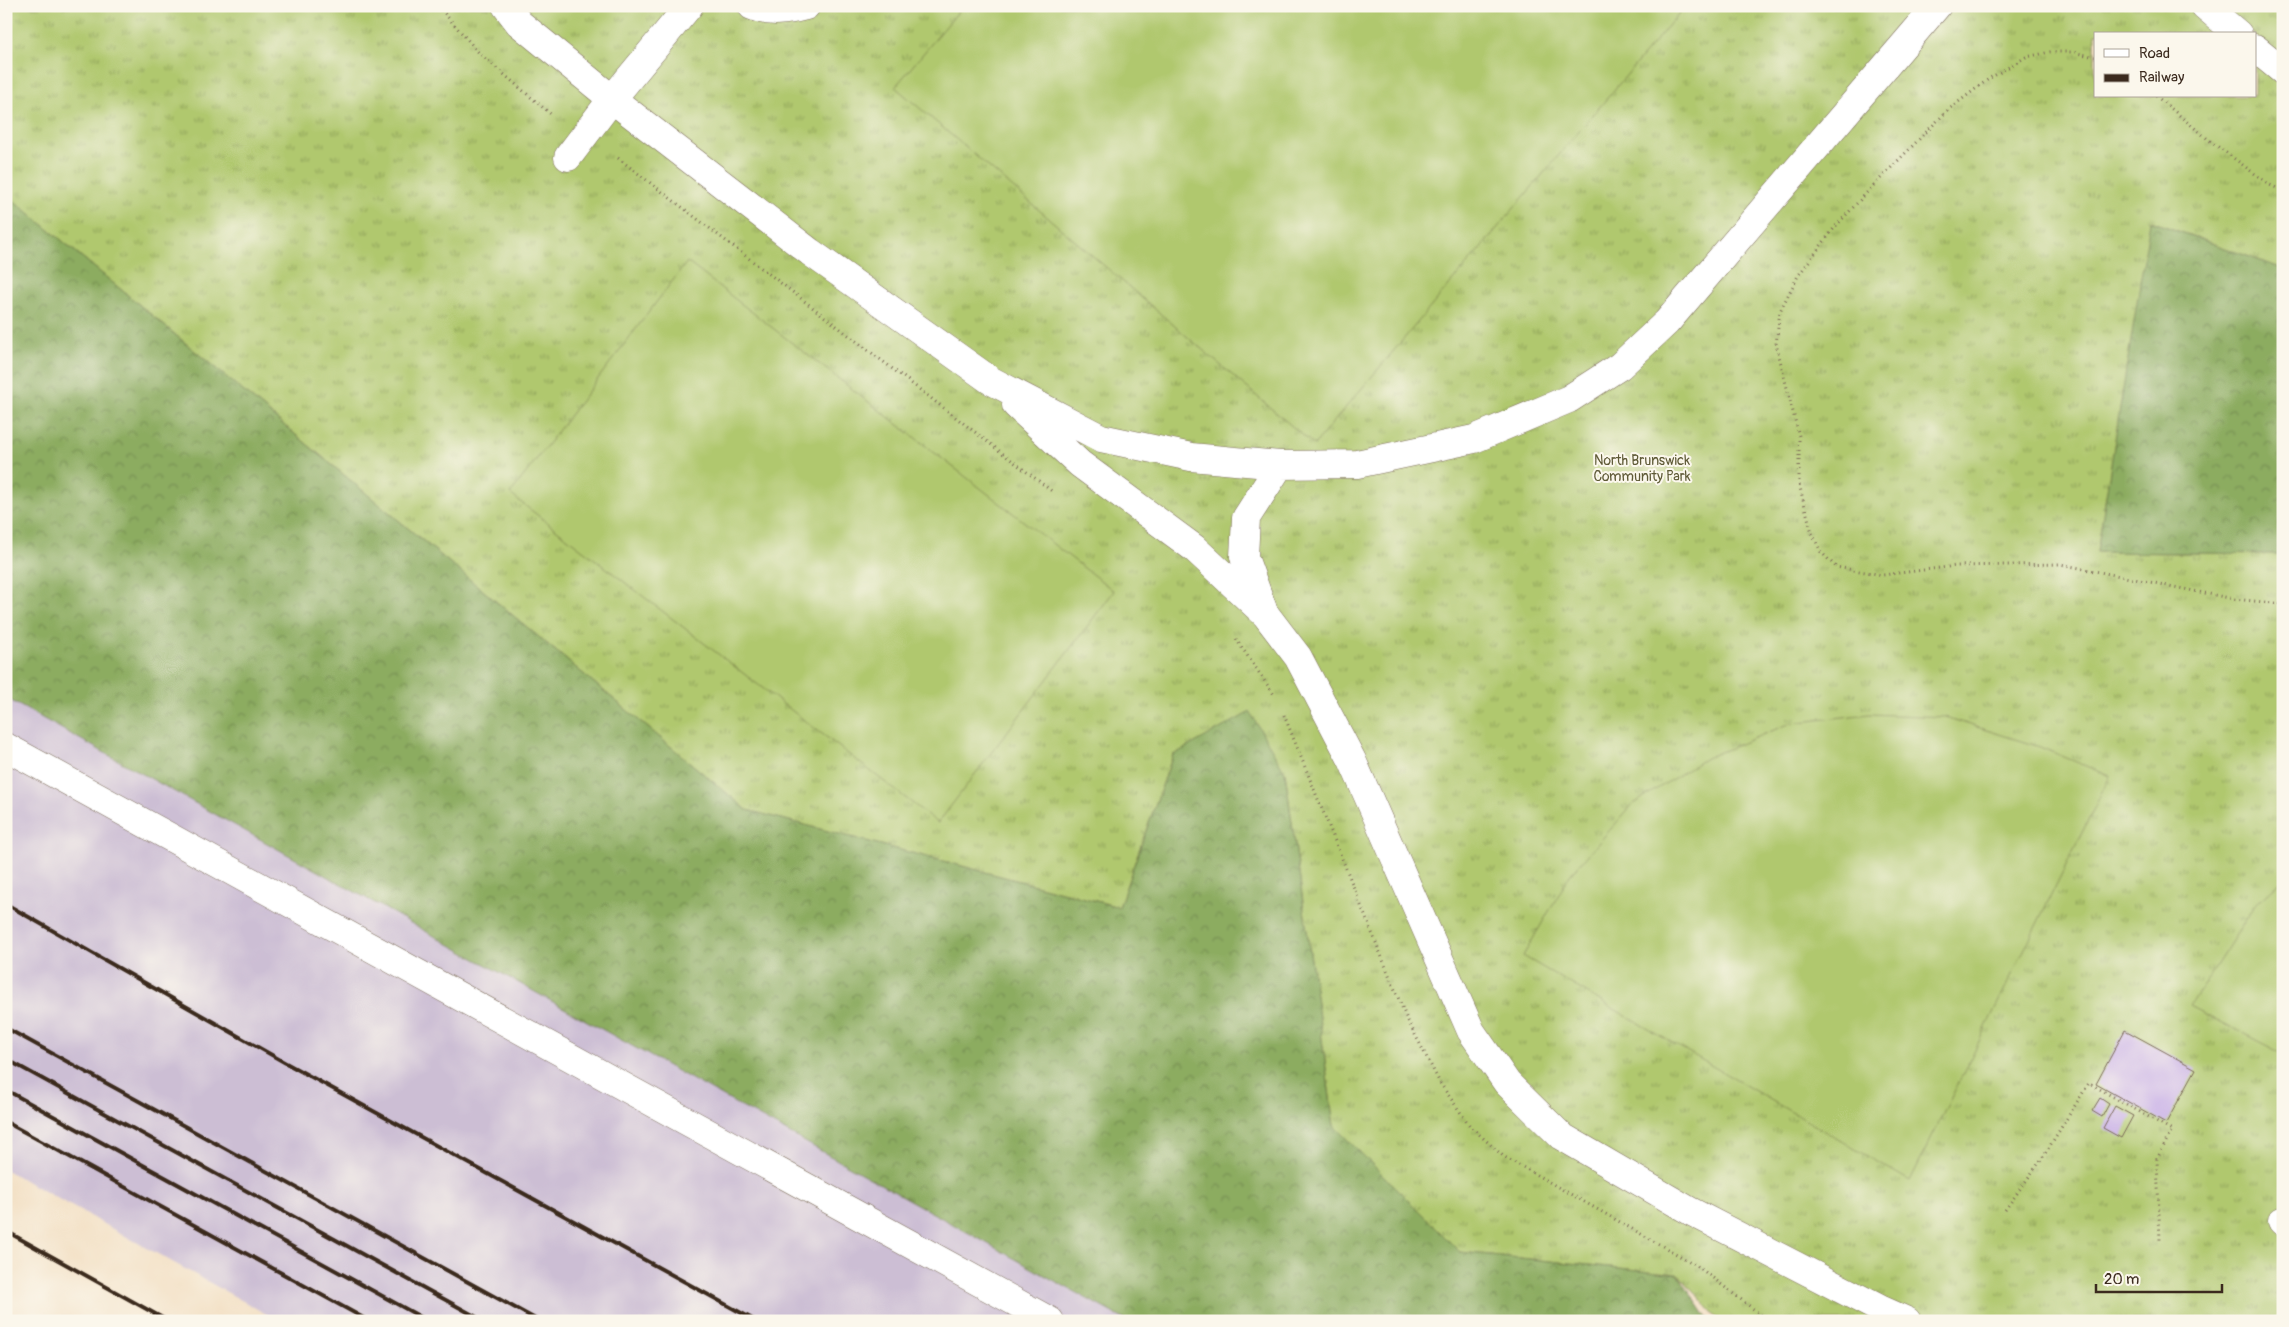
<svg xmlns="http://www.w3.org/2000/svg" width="2289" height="1327" viewBox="0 0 2289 1327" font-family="Pangolin,sans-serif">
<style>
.railway{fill:#ccbed4}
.grass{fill:url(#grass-tufts);stroke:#767946;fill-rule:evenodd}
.forest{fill:url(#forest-crowns);stroke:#646b40}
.pitch{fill:#b0c86e;stroke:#767946}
.building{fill:#c1a6e7}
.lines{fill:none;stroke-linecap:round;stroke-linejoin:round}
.minor-casing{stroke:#7b6a58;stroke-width:29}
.path{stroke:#7b6a58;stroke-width:3;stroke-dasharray:1 4;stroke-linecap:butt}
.minor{stroke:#fff;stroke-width:28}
.rail{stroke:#3b2a1e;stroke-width:4}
.labels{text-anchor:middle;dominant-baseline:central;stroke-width:4;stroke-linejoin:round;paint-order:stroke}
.park-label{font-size:14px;fill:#5e5936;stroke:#fbf7ec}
</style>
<defs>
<pattern id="grass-tufts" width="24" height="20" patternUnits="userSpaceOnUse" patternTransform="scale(1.25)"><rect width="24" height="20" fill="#b0c86e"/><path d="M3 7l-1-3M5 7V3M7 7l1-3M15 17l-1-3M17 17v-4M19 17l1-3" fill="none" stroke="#90a35a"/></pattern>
<pattern id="forest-crowns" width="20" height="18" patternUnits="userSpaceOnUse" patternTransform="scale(1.25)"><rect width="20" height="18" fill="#8cac61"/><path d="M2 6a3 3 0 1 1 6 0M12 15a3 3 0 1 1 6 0" fill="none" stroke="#748c4f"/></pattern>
</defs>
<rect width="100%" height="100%" fill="#fbf7ec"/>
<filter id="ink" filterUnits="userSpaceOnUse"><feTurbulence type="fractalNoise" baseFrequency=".02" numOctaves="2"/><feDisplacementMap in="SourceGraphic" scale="10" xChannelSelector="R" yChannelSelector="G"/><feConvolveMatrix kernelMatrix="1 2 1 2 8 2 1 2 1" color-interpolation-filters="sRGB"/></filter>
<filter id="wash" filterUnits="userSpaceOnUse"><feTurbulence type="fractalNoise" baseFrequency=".0096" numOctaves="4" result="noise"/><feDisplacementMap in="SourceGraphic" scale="20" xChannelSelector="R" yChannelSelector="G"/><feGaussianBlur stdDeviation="1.12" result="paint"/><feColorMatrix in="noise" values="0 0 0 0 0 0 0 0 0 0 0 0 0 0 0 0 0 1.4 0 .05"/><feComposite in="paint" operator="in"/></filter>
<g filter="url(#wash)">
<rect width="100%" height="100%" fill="#f3e0c5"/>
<path class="railway" d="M 6,698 L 1127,1321 L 279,1321 L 6,1170 Z"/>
<path class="grass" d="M 6,6 L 2283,6 L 2283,269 L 2151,221 L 2097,552 L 2283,554 L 2283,1321 L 1720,1321 L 1678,1274 L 1460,1252 L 1334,1126 L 1285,772 L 1173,755 L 1119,907 L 747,810 L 6,194 ZM 2095,34 L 2255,34 L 2255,96 L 2095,96 Z"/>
<path class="forest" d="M 6,194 L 747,810 L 1119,907 L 1173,755 L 1250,712 L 1285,772 L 1334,1126 L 1460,1252 L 1678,1274 L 1709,1321 L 1127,1321 L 6,698 Z
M 2150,221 L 2283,269 L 2283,554 L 2097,552 Z"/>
<path class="pitch" d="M 963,6 L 1685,6 L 1314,445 L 895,87 Z
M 687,262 L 1114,591 L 938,823 L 510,494 Z
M 1869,714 L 1945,717 L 2040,747 L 2110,776 L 1910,1181 L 1523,956 L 1570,875 L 1633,804 L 1706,758 L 1791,723 Z
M 2283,879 L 2283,1054 L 2190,1006 L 2256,904 Z"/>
<g id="blocks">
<path class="building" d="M 2125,1030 L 2196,1069 L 2166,1123 L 2096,1084 Z
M 2100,1098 L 2109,1104 L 2102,1117 L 2092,1111 Z
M 2115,1106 L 2133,1116 L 2121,1138 L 2103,1128 Z"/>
</g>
</g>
<g filter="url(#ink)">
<use href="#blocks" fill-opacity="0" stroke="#7b6a58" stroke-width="1"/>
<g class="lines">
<g class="minor-casing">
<path id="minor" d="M 506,6 L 519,23 L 612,99 L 810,252 L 990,380 L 1101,438 L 1191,457 L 1280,465 L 1357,464 L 1474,439 L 1569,399 L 1620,366 L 1667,322 L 1937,6
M 752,6 C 770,14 787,11 806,6
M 2205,6 L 2238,34
M 2255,48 L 2283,71
M 568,157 L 612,99 L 689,6
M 1016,405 L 1080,464 L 1194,548 L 1266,615 L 1298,657 L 1352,760 L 1471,1031 L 1507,1083 L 1561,1136 L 1690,1211 L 1880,1309 L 1907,1321
M 1263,609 L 1244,557 L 1246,518 L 1280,465
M 6,747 L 1050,1321
M 2282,1221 L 2283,1222"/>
</g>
<path class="path" d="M 438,6 L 480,54 L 553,116
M 2095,57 L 2073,52 L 2050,52 L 2026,57 L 1990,78 L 1948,110 L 1873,186 L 1835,227 L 1798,276 L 1780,311 L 1776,344 L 1799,436 L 1799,484 L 1812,533 L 1821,552 L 1836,567 L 1883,575 L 1956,566 L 2060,564 L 2234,599 L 2283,604
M 2156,96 L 2209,140 L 2270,185 L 2283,191
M 618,158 L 1053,492
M 1236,639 L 1275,696
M 1284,715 L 1406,1017 L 1440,1083 L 1470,1126 L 1503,1156 L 1696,1265 L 1769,1321
M 2005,1210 L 2041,1160 L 2089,1083 L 2172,1130 L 2157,1159 L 2160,1241"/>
<use href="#minor" class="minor"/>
<path class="rail" d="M 6,904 L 284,1062 L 756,1321
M 6,1028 L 539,1321
M 6,1059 L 484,1321
M 6,1090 L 428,1321
M 6,1122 L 369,1321
M 6,1231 L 168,1321"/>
</g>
</g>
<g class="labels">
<g class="park-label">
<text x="1642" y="460">North Brunswick<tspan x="1642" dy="16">Community Park</tspan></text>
</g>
</g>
<rect width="2289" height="1327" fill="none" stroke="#fbf7ec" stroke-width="25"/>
<rect x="2094" y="32" width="162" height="65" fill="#fbf7ec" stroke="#aea59a"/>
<rect x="2104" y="49" width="25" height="8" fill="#ffffff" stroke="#aea59a"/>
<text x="2139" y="58" font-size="15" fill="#3b2a1e">Road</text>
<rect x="2104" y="74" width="25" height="8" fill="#3b2a1e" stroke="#aea59a"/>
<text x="2139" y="82" font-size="15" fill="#3b2a1e">Railway</text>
<path d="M2096 1284v8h126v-8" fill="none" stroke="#3b2a1e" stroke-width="2.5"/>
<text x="2104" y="1284" font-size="15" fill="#3b2a1e" stroke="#fbf7ec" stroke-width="4" paint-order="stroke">20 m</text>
</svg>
